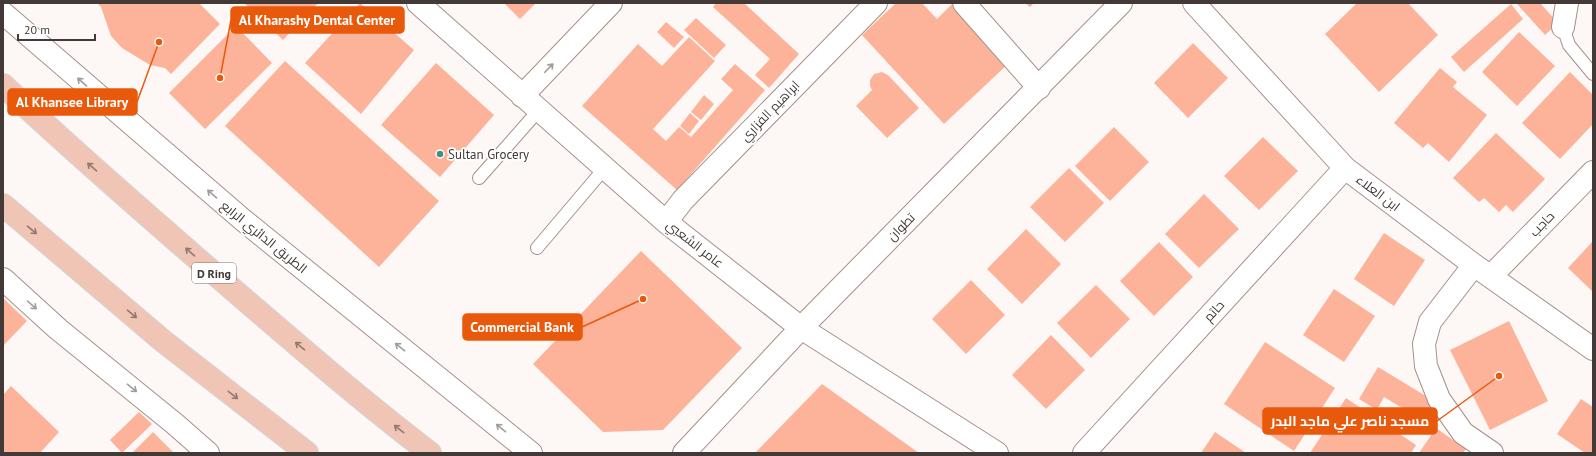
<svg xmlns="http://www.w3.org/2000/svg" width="1596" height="456" viewBox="0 0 1596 456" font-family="'PT Sans',Cairo,sans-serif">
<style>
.building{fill:#fcb399}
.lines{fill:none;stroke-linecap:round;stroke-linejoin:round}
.service-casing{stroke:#a69088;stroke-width:14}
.minor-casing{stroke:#a69088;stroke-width:24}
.primary-casing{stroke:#d6d3d3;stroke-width:24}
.service{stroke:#fff;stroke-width:12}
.minor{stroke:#fff;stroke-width:22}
.primary{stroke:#f1c5b6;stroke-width:22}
.oneway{stroke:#a19c9a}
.oneway2{stroke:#917870}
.poi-dot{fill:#458c88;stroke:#fff;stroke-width:1.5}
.labels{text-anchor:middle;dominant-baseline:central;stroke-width:3.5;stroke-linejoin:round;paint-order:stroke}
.shield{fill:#fff;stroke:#7b7472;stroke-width:1}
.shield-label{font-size:12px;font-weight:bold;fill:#433936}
.street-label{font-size:13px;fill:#433936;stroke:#fff}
.poi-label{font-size:13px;fill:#433936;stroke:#fff;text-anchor:start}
.leader{fill:none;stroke:#e8590c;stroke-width:1.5}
.callout-dot{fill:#e8590c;stroke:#fff;stroke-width:1.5}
.callout{fill:#e8590c;stroke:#e8590c;stroke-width:1.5}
.callout-label{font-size:14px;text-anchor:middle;font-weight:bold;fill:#fff}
</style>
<rect width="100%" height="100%" fill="#fdf8f6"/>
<path class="building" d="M 97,3 L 199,3 L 220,24 L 171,74 L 165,68 L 150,65 L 122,48 L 111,36 L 101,7 Z
M 244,3 L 318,3 L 283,40 Z
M 360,3 L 414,50 L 361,114 L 305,63 Z
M 504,3 L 536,3 L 520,19 Z
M 716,3 L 744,3 L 799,54 L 769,88 L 755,75 L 770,59 L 713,7 Z
M 896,3 L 922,3 L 937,19 L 952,4 L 1008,64 L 944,124 L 862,35 Z
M 1025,3 L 1034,3 L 1030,7 Z
M 1357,3 L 1408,3 L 1438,35 L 1379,92 L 1325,34 Z
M 1518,3 L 1540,3 L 1558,23 L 1545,35 L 1517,4 Z
M 1511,4 L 1523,19 L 1464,72 L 1451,57 Z
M 696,18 L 726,45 L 714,58 L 684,30 Z
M 666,22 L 684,37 L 674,48 L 657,32 Z
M 236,26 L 272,63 L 205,129 L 169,93 Z
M 1519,32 L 1555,66 L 1517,106 L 1482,72 Z
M 689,37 L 715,61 L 653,129 L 666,141 L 679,127 L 691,137 L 733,90 L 721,79 L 735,64 L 765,90 L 677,190 L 582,106 L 638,44 L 662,66 Z
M 1193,43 L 1228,78 L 1188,118 L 1154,83 Z
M 285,61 L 439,201 L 379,267 L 225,126 Z
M 436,63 L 494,115 L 440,177 L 381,125 Z
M 1440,68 L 1457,82 L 1453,87 L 1487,115 L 1449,162 L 1428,143 L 1423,148 L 1394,123 Z
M 882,72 L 888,75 L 919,108 L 887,138 L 856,106 L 872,90 L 870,86 L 870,80 L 874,74 Z
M 1570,72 L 1593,95 L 1593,124 L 1560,159 L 1522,123 Z
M 704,95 L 714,104 L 701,120 L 691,112 Z
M 690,113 L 699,121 L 689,134 L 680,126 Z
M 1114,127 L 1149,162 L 1110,201 L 1075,166 Z
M 1496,133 L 1545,179 L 1513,212 L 1506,205 L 1499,212 L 1484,198 L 1479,202 L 1453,178 Z
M 1263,137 L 1298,171 L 1259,210 L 1224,176 Z
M 1069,168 L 1104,203 L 1065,242 L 1030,207 Z
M 1204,194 L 1239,229 L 1199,268 L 1165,234 Z
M 1026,229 L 1061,264 L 1022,304 L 987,269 Z
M 1384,233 L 1425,260 L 1394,306 L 1354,279 Z
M 1593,241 L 1593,292 L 1568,268 Z
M 1159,242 L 1193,277 L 1154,316 L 1120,281 Z
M 641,251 L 742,348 L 663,430 L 603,432 L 533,364 Z
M 971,280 L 1005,315 L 966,354 L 932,319 Z
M 1096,285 L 1130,319 L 1091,358 L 1057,323 Z
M 1334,289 L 1375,316 L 1344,362 L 1303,335 Z
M 3,298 L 27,321 L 3,346 Z
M 1509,321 L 1548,401 L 1490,430 L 1450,350 Z
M 1051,335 L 1085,370 L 1046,409 L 1012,375 Z
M 1265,342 L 1335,388 L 1294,451 L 1224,404 Z
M 1378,367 L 1434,401 L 1422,420 L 1384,397 L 1377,410 L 1359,399 Z
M 822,384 L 919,453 L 755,453 Z
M 11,386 L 59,432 L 40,453 L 3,453 L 3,395 Z
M 1346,398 L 1416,445 L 1411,453 L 1310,453 Z
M 1581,399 L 1593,407 L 1593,453 L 1585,453 L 1557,434 Z
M 139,412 L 152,424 L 122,453 L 110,440 Z
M 1436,428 L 1466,449 L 1463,453 L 1419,453 Z
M 153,432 L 173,452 L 172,453 L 132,453 Z
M 1215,432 L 1246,453 L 1201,453 Z"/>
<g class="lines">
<g class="service-casing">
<path id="service" d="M 1563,27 L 1569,45 L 1593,74
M 479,178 L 538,111
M 537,248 L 604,169"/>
</g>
<g class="minor-casing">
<path id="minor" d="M 418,3 L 666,222 L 801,328 L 997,453
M 964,3 L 1039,88
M 1194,3 L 1345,168 L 1474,265 L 1593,349
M 3,13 L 243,220 L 531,453
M 1563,27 L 1567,3
M 522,96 L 611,3
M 666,222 L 683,200 L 876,3
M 1474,265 L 1430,322 L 1424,344 L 1426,366 L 1439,399 L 1463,433 L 1492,453
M 1491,276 L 1593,172
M 3,279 L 58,329 L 175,424 L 208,453
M 684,453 L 801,328 L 1121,3
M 1084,453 L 1345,168"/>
</g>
<g class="primary-casing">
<path id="primary" d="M 3,85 C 65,144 130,200 194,256 C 272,323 349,391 430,453
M 3,205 L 163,341 L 307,453"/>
</g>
<use href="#service" class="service"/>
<use href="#minor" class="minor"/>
<use href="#primary" class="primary"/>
</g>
<defs><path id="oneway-shaft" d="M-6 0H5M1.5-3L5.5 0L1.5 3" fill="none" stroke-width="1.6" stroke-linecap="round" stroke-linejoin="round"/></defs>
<g class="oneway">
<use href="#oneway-shaft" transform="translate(549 68) rotate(-46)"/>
<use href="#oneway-shaft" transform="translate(82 82) rotate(-139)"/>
<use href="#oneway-shaft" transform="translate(212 194) rotate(-139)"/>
<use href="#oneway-shaft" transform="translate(32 305) rotate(42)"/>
<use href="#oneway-shaft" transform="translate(400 347) rotate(-141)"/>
<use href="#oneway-shaft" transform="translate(132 388) rotate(39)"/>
<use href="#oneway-shaft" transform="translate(501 428) rotate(-141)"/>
</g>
<g class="oneway2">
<use href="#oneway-shaft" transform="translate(92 167) rotate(-139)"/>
<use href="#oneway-shaft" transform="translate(32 230) rotate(40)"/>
<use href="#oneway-shaft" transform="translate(190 252) rotate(-139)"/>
<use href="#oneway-shaft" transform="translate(132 314) rotate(40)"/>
<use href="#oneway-shaft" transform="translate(300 346) rotate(-140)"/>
<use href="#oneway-shaft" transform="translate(233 395) rotate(38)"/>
<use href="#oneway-shaft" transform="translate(399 429) rotate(-142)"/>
</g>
<circle class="poi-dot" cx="440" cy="154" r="4"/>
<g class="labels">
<rect class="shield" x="192" y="263" width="44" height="20" rx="3"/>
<g class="shield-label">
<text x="214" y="273">D Ring</text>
</g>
<g class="street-label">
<text transform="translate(770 111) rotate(-46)">ابراهيم الفزاري</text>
<text transform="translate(1378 193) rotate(37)">ابن العلاء</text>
<text transform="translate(1542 224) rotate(-46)">حاجب</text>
<text transform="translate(901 227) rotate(-45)">تطوان</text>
<text transform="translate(264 237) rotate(39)">الطريق الدائري الرابع</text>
<text transform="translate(695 244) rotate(38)">عامر الشعبي</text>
<text transform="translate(1214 311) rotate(-48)">حاتم</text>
</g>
<g class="poi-label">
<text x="448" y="154">Sultan Grocery</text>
</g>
</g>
<path class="leader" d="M220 78L231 20M159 42L137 102M643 299L582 327M1499 376L1437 421"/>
<g class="callout-dot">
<circle cx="220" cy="78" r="4"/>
<circle cx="159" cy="42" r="4"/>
<circle cx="643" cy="299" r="4"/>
<circle cx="1499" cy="376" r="4"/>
</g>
<g class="callout">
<rect x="231" y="7" width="173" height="26" rx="4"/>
<rect x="8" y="89" width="129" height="26" rx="4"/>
<rect x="463" y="314" width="119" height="26" rx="4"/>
<rect x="1263" y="408" width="174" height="26" rx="4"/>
</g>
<g class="callout-label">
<text x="317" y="25">Al Kharashy Dental Center</text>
<text x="72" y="107">Al Khansee Library</text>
<text x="522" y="332">Commercial Bank</text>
<text x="1350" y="426">مسجد ناصر علي ماجد البدر</text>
</g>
<rect width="1596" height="456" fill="none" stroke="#433936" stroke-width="8"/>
<path d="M18 34v6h77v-6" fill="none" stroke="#433936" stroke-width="2"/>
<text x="24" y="34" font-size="12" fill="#433936" stroke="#ffffff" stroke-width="3" paint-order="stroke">20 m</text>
</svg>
